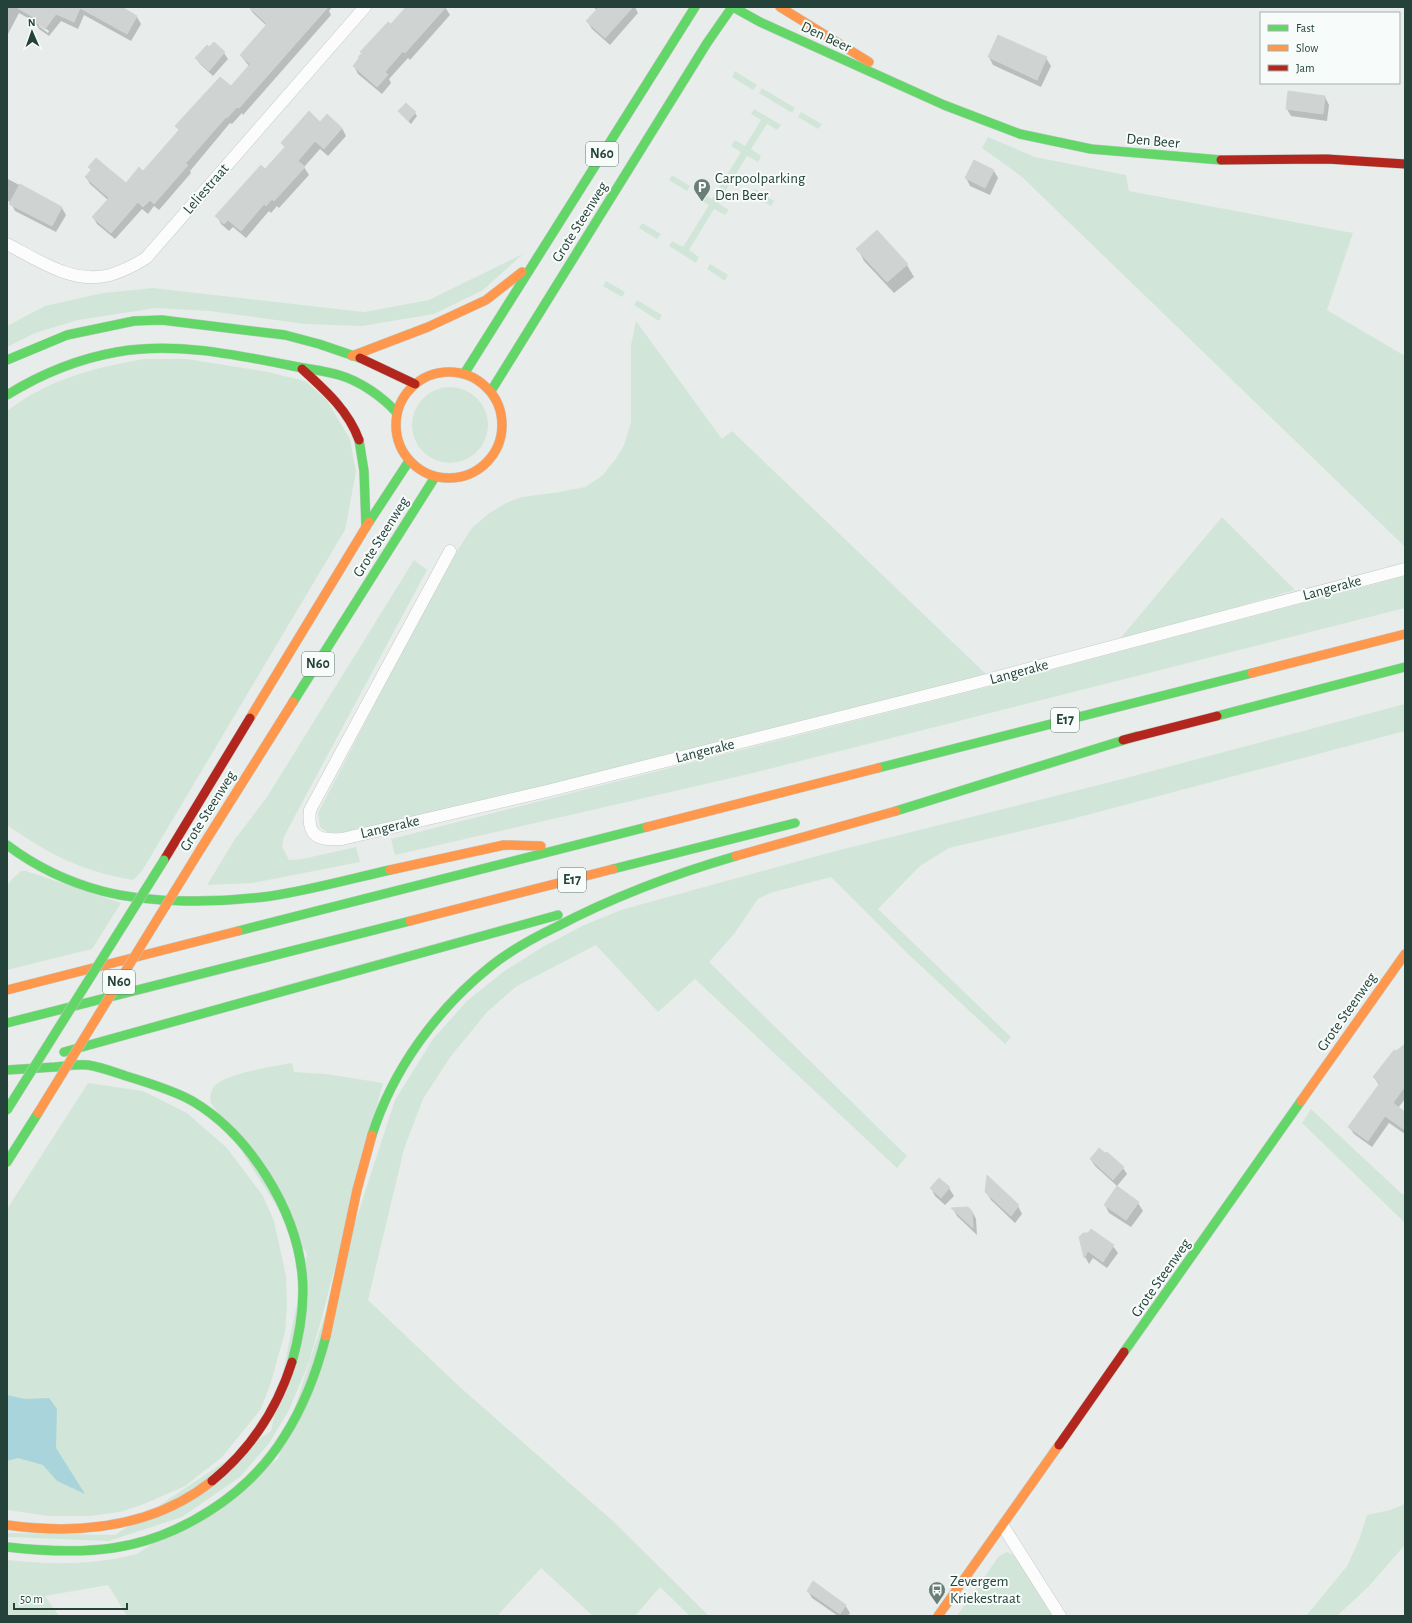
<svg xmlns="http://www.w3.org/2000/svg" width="1412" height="1623" viewBox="0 0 1412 1623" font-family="'Alegreya Sans',sans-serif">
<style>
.green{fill:#d1e6d8}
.water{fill:#a9d4db}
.shadow{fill:#0003;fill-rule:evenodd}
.building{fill:#cfd4d2;stroke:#d1d6d4}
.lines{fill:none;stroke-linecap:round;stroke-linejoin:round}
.street-casing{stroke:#c5cac8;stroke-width:13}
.fast-casing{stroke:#c3cbc8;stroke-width:10}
.slow-casing{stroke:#c3cbc8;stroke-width:10}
.jam-casing{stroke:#c3cbc8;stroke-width:10}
.street{stroke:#fcfcfc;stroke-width:12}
.fast{stroke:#63d668;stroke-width:9}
.slow{stroke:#ff974d;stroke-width:9}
.jam{stroke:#b3261e;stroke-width:9}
.fast-bridge-casing{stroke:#c3ccc9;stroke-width:10;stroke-linecap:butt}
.slow-bridge-casing{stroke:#c3ccc9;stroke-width:10;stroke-linecap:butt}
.fast-bridge{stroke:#63d668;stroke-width:9}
.slow-bridge{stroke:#ff974d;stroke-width:9}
.labels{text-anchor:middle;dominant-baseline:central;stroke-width:4;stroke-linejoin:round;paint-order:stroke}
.shield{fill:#f7fbf9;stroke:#637a73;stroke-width:1}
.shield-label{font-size:14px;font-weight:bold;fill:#24423a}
.street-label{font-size:15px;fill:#24423a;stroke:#f7fbf9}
.poi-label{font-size:15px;fill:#24423a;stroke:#f7fbf9;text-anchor:start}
</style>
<rect width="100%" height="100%" fill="#e8edeb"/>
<path class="green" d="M 735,71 L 757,85 L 753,90 L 732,77 Z
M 762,88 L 795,108 L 792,113 L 759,93 Z
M 754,109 L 781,125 L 777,130 L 767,124 L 751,149 L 761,156 L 758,162 L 747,156 L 718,203 L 729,210 L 725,215 L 714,209 L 689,250 L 699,257 L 696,263 L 669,246 L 672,241 L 683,247 L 709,205 L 699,199 L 702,193 L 712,199 L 741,152 L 731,146 L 735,140 L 745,146 L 761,120 L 751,114 Z
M 801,112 L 822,124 L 818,129 L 798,117 Z
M 988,137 L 1035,157 L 1126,175 L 1129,191 L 1353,233 L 1327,310 L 1405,356 L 1405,547 L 1021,176 L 982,148 Z
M 672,175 L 690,186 L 687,191 L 669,180 Z
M 755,189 L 774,201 L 771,206 L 752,195 Z
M 642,223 L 661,234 L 657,239 L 639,228 Z
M 523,254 L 483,290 L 434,314 L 362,326 L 305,324 L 209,311 L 156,308 L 78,320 L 35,333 L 7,347 L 7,326 L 45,306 L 103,293 L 153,288 L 364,312 L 429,300 Z
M 710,264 L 728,275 L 725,281 L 707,269 Z
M 606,281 L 625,292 L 622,297 L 603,286 Z
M 637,300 L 662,315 L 659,321 L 634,305 Z
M 636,321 L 722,439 L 732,431 L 986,674 L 482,802 L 345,832 L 328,833 L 320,827 L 318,813 L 444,571 L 472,528 L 488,514 L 506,503 L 522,497 L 560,492 L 585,487 L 602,476 L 615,460 L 624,445 L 631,423 L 631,345 Z
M 144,359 L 187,359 L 268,372 L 305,381 L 326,399 L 350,439 L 356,472 L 345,530 L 142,871 L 133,880 C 81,871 50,855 7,825 L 7,411 C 49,379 93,368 144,359 Z
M412 425a38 38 0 1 1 76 0a38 38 0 1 1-76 0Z
M 1222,517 L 1295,590 L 1118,641 Z
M 414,560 L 427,570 L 296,814 L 284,837 L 282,846 L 289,860 L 302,859 L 356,847 L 360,862 L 253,883 L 207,885 L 235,839 L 267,797 Z
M 1405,576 L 1405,608 L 749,774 L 395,855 L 391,839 L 972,691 Z
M 1405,704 L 1405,731 L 1068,820 L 949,848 L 920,866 L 878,909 L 1011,1037 L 1005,1044 L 908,954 L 831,877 L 770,893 L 758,899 L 734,934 L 709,962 L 907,1156 L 897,1168 L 695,979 L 658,1012 L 596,945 L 517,986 L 488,1011 L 451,1056 L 423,1099 L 404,1149 L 368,1300 L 461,1388 L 613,1521 L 709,1616 L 690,1616 L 660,1587 L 635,1616 L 593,1616 L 541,1568 L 497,1616 L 127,1616 L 108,1585 L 45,1596 L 59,1616 L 7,1616 L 7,1560 C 51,1565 94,1565 137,1554 L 278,1459 L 395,1100 L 433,1039 L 467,1001 L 503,972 L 541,948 L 582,926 L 621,910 L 828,853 L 1126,778 Z
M 21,871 L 26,871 L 121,903 L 92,949 L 7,970 L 7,886 L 12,879 Z
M 292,1063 L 294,1072 L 326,1074 L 383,1083 L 322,1317 L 309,1362 L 289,1410 L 270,1442 L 240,1477 L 182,1517 L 109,1541 L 7,1537 L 7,1533 L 115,1535 L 271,1431 L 307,1254 L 211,1103 C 210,1098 210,1093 213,1088 C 221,1074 275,1066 292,1063 Z
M 88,1083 L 143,1091 L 187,1113 L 227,1148 L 263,1196 L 274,1221 L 286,1276 L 287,1307 L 285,1332 L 271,1382 L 261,1409 L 222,1457 L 185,1486 L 144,1504 L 120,1512 L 90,1516 L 49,1516 L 7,1510 L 7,1209 Z
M 1311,1109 L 1403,1195 L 1405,1193 L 1404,1222 L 1302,1123 Z
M 1405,1504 L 1405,1545 L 1368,1587 L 1337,1616 L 1306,1616 L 1347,1566 L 1359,1540 L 1367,1515 L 1390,1510 Z
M 1007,1552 L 1016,1556 L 1053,1616 L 957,1616 L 999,1556 Z"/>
<path class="water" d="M 7,1395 L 25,1399 L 49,1398 L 57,1409 L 56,1448 L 85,1494 L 57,1481 L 43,1465 L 18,1458 L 7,1461 Z"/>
<path class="shadow" d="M 7,7 L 120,7 L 137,17 L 141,24 L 131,41 L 84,15 L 78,29 L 61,21 L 49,36 L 39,29 L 35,22 L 19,13 L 7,36 ZM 39,24 L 49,31 L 48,33 L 39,26 Z
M 249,7 L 332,7 L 329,11 L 331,15 L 243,115 L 242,113 L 232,124 L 230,123 L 190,171 L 191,173 L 159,210 L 154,206 L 148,214 L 142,209 L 115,239 L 97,224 L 93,217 L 108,200 L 90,184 L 86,177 L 91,171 L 89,167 L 126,184 L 143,172 L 179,131 L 176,126 L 231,88 L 249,66 L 241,56 L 267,26 L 253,13 Z
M 408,7 L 445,7 L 450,15 L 410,60 L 408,58 L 389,79 L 391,83 L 382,94 L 358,74 L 354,66 L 362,53 L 391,26 Z
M 593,7 L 635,7 L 638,13 L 610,45 L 592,29 L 587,21 L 597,10 Z
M 210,48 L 224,53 L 228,59 L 213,76 L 200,64 L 196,58 Z
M 989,57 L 1046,58 L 1051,66 L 1041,87 L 993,65 Z
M 1325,97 L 1329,105 L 1327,121 L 1291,116 L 1287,109 Z
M 399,112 L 415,113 L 417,116 L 411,124 Z
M 321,123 L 342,128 L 346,136 L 328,156 L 320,149 L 304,167 L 309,175 L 279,208 L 277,206 L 271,213 L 269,211 L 246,238 L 233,227 L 229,231 L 221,224 L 217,216 L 265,171 L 285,148 L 282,143 Z
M 974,161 L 994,171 L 998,178 L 990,195 L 970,186 L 966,178 Z
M 8,179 L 62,208 L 66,215 L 56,232 L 15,211 L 11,203 L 7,200 Z
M 877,231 L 907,265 L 914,277 L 894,293 L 864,261 L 858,249 Z
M 1405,1045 L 1405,1099 L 1398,1108 L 1405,1113 L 1405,1134 L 1389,1123 L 1372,1147 L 1354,1134 L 1349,1127 L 1379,1085 L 1374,1077 L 1383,1064 L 1385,1065 Z
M 1091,1160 L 1123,1168 L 1127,1174 L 1117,1186 L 1095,1166 Z
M 939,1179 L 949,1188 L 954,1196 L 945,1205 L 935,1196 L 931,1188 Z
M 986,1192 L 1018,1206 L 1022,1214 L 1015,1223 L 991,1200 Z
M 1138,1203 L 1143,1211 L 1131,1227 L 1109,1213 L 1105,1205 Z
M 953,1209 L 972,1211 L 976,1219 L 977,1235 L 957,1216 Z
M 1080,1238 L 1113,1246 L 1118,1253 L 1107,1268 L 1093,1258 L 1089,1264 L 1085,1257 Z
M 808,1591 L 845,1605 L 850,1613 L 848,1616 L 838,1616 L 812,1598 Z"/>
<path class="building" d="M 16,7 L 122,7 L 137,16 L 127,34 L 80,8 L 74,22 L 56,14 L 45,29 L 34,21 L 35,18 Z
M 249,7 L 328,7 L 239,108 L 237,107 L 227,118 L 226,117 L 185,164 L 188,165 L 154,204 L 150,200 L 143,207 L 138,202 L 111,233 L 92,217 L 109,198 L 85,177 L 91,170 L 88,167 L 96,158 L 126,183 L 139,167 L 143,171 L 179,130 L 175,126 L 220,77 L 231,86 L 250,64 L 240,55 L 267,24 Z
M 406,7 L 446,7 L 405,53 L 403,51 L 385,72 L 388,75 L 377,87 L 353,66 L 359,58 L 358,57 L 362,53 L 360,52 L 388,22 L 391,24 Z
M 599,7 L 633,7 L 605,38 L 586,21 Z
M 998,35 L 1047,57 L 1037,80 L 988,57 Z
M 214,42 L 225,52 L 209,71 L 195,58 L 207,45 L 209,47 Z
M 1288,91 L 1325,96 L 1323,114 L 1286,109 Z
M 406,103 L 416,112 L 408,121 L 398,111 Z
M 309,111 L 320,122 L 327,114 L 342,128 L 324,149 L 315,141 L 298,161 L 305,167 L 274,201 L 272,199 L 266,206 L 264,204 L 241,231 L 228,220 L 224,224 L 215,216 L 261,165 L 265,169 L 285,147 L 281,143 Z
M 974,160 L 994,170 L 985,188 L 965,178 Z
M 20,184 L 62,207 L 52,226 L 9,204 Z
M 877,230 L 908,264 L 887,282 L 856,249 Z
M 1405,1044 L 1405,1086 L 1393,1103 L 1405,1112 L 1405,1130 L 1385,1116 L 1368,1141 L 1348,1127 L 1380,1083 L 1373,1077 L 1394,1050 L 1396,1051 Z
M 1099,1148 L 1105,1153 L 1107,1152 L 1124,1167 L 1113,1180 L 1090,1159 Z
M 987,1175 L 1019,1205 L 1011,1216 L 985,1192 Z
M 939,1178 L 950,1187 L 941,1198 L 930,1188 Z
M 1117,1186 L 1139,1202 L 1126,1220 L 1104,1205 Z
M 968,1207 L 972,1211 L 973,1228 L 951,1208 Z
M 1091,1229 L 1114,1245 L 1103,1262 L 1088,1251 L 1084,1258 L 1079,1237 L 1083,1233 L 1088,1233 Z
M 813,1581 L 846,1605 L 840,1614 L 807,1591 Z"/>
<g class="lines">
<g class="street-casing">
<path id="street" d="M 7,244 C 38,260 73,285 110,275 C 123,271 135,265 146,258 L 365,7
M 450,551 L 310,810 C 307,836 317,841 342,839 L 547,791 L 968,685 L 1405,569
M 1003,1526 L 1060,1616"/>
</g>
<g class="fast-casing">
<path id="fast" d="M 733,7 L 760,22 L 944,105 L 1020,134 L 1091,149 L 1221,160
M 7,360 L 67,335 L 134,321 L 162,320 L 285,335 L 319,344 L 360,358
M 464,374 L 695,7
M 491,391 L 707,43 L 732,7
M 7,395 C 41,374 77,359 117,352 C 174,342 232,354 288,365 C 305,369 323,370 339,375 C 360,381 383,397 397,413
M 359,440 L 364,471 L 366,527
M 369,522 L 409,461
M 293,702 L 435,477
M 1217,716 L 1405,667
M 878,768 L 1252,673
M 896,811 L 1137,736
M 7,845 C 35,866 68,882 102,891 C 152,904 220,903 271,896 C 311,890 350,879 390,870
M 613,869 L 795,823
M 238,931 L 647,827
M 7,1023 L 410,921
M 64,1052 L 558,915
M 7,1070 C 23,1069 39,1068 55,1067 C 66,1066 78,1064 88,1065 C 101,1067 114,1072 126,1076 C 146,1082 176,1091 194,1102 C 249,1135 295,1208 302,1273 C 305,1302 300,1334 292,1362
M 372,1135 C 393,1069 437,1009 491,966 C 511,950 533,938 556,927 C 613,897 674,874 736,856
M 7,1162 L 38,1113
M 1124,1352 L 1301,1101
M 7,1547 C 42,1551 78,1553 113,1548 C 180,1538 248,1495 284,1437 C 304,1406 317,1371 326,1336"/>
</g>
<g class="slow-casing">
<path id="slow" d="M 780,7 L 869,62
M 352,356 L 428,327 L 486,300 L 522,272
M396 425a53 53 0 1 1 106 0a53 53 0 1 1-106 0Z
M 1252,673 L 1405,634
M 250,718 L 369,522
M 647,827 L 878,768
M 200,850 L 293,702
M 736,856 L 896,811
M 390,870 L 504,845 L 541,846
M 410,921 L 613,869
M 7,990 L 238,931
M 1301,1101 L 1405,954
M 326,1336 L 357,1190 L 372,1135
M 7,1525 C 80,1535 153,1528 212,1481
M 938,1616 L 1059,1445"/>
</g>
<g class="jam-casing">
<path id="jam" d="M 1221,160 L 1327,159 L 1405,164
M 360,358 L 415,384
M 302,369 C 325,390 348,410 359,440
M 1123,740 L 1217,716
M 164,860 L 250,718
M 1059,1445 L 1124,1352
M 212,1481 C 250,1450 277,1409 292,1362"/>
</g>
<use href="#street" class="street"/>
<use href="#fast" class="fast"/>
<use href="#slow" class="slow"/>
<use href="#jam" class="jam"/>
<g class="fast-bridge-casing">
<path id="fast-bridge" d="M 7,1110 L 164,860"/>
</g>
<g class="slow-bridge-casing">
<path id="slow-bridge" d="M 38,1113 L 200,850"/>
</g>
<use href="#fast-bridge" class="fast-bridge"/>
<use href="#slow-bridge" class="slow-bridge"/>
</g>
<defs>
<g id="parking-pin" transform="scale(0.9)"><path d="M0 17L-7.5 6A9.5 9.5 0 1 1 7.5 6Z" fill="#697e78" stroke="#f7fbf9"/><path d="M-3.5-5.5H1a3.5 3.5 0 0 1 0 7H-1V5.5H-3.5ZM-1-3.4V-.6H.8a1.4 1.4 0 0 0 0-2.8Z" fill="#fff"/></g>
<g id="bus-pin" transform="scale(0.9)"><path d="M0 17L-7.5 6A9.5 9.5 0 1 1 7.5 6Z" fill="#697e78" stroke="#f7fbf9"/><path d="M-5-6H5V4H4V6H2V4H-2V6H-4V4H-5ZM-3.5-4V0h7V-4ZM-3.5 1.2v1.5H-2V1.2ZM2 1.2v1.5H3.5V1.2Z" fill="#fff"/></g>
</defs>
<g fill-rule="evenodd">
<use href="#parking-pin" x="702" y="187"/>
<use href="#bus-pin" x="937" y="1590"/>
</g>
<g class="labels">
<g class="shield">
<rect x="586" y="142" width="32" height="24" rx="3"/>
<rect x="302" y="652" width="32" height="24" rx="3"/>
<rect x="1051" y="708" width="28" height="24" rx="3"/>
<rect x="558" y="868" width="28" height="24" rx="3"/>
<rect x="103" y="970" width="32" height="24" rx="3"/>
</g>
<g class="shield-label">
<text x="602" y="154">N60</text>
<text x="318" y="664">N60</text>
<text x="1065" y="720">E17</text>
<text x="572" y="880">E17</text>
<text x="119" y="982">N60</text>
</g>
<g class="street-label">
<text transform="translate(826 37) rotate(25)">Den Beer</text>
<text transform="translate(1153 141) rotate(5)">Den Beer</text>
<text transform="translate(206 189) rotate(-49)">Leliestraat</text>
<text transform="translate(580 222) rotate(-58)">Grote Steenweg</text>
<text transform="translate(381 537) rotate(-58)">Grote Steenweg</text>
<text transform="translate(1332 588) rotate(-15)">Langerake</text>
<text transform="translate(1019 672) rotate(-15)">Langerake</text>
<text transform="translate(705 751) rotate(-14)">Langerake</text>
<text transform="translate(208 811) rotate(-58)">Grote Steenweg</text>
<text transform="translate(390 827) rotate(-13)">Langerake</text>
<text transform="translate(1347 1012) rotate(-55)">Grote Steenweg</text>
<text transform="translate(1161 1278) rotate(-55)">Grote Steenweg</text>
</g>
<g class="poi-label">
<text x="715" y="178">Carpoolparking<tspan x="715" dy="17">Den Beer</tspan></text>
<text x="950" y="1581">Zevergem<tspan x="950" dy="17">Kriekestraat</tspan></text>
</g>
</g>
<rect width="1412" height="1623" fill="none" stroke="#24423a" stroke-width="16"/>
<rect x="1260" y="12" width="140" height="72" fill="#f7fbf9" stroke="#a3b1ad"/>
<rect x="1268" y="25" width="20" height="6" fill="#63d668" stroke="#a3b1ad"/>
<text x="1296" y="32" font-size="12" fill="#24423a">Fast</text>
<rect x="1268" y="45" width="20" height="6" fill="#ff974d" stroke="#a3b1ad"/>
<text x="1296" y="52" font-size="12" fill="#24423a">Slow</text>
<rect x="1268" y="65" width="20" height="6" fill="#b3261e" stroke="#a3b1ad"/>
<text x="1296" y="72" font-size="12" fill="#24423a">Jam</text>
<g transform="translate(32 32) rotate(358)" stroke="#f7fbf9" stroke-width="3" paint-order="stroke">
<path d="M0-3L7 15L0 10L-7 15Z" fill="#24423a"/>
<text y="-6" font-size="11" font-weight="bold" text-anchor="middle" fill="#24423a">N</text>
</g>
<path d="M14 1603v6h113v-6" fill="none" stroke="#24423a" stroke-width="2"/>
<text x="20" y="1603" font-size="12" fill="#24423a" stroke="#f7fbf9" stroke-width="3" paint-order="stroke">50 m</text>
</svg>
